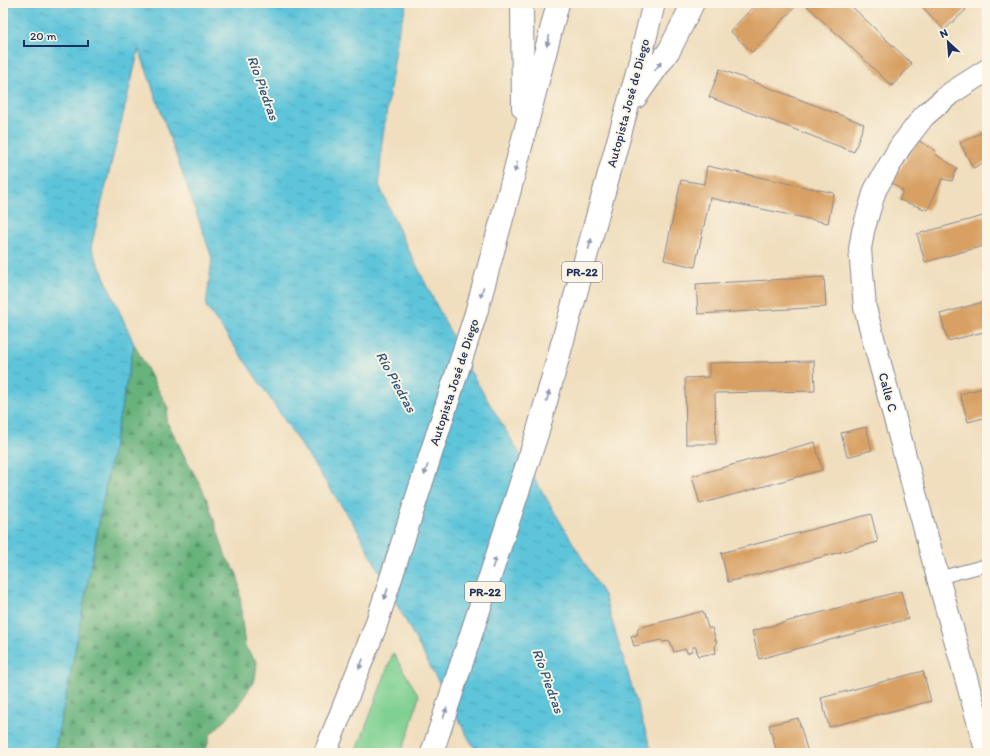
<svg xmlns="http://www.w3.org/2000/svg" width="990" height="756" viewBox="0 0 990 756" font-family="Itim,sans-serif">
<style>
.green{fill:#7fd092;stroke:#4d8078}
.forest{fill:url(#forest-firs);stroke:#41706d}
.water{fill:url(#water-ripples);stroke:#3c7a9c}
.building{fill:#d8a063}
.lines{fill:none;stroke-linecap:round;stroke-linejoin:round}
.service-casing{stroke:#86868e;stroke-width:14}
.minor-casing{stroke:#86868e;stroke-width:24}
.motorway-casing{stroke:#86868e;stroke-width:24}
.service{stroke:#fff;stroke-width:12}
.minor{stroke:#fff;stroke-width:22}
.motorway{stroke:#fff;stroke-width:22}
.oneway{fill:#8d97ae}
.labels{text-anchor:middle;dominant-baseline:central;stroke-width:4;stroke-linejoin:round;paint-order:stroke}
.shield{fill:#fcf5e5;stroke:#5e6a86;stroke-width:1}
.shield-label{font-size:12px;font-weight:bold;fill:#1b2f5e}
.street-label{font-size:13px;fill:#1b2f5e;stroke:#fcf5e5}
.water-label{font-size:14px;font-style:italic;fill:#2c547d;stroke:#fcf5e5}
</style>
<defs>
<pattern id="forest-firs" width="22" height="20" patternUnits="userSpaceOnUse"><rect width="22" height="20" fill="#67b27c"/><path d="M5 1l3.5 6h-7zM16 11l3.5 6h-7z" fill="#549169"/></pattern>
<pattern id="water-ripples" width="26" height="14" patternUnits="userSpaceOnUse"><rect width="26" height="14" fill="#5dc4da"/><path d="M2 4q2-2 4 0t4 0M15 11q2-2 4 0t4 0" fill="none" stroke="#4ca0b4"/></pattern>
</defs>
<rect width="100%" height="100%" fill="#fcf5e5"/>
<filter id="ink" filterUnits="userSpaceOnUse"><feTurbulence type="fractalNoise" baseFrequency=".025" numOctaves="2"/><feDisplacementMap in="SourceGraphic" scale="8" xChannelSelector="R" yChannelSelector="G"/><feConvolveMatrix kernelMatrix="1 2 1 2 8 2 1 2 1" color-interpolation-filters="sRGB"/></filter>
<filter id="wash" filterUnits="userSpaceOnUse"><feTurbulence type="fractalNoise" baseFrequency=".012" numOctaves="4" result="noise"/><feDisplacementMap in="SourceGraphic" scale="16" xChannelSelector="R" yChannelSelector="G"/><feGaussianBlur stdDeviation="0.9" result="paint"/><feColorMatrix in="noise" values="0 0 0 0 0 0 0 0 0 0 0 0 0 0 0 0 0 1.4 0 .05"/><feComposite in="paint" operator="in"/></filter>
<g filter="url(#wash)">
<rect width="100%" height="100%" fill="#f0debe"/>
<path class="green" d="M 393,653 L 419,696 L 408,735 L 401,753 L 356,753 Z"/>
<path class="forest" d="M 134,344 L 168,408 L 166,421 L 172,431 L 189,465 L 200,484 L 208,502 L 226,557 L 237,574 L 239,582 L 242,621 L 245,647 L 257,662 L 255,679 L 238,707 L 210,735 L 205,753 L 54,753 L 72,666 L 107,479 Z"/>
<path class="water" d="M 3,3 L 407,3 L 399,29 L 382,142 L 379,185 L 404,241 L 469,369 L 604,595 L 652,753 L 479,753 L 470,741 L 355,526 L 249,367 L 206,306 L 212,258 L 139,49 L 91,247 L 134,344 L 107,479 L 72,666 L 54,753 L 3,753 Z"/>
<g id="blocks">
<path class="building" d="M 757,3 L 799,3 L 752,52 L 730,31 Z
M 804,3 L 848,3 L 912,64 L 892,86 Z
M 919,3 L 960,3 L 966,10 L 944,30 Z
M 720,69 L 864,124 L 854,152 L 709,97 Z
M 987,130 L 987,161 L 973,168 L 960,143 Z
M 918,140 L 936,151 L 935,154 L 957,168 L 952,181 L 942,179 L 928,210 L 899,200 L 903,191 L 892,183 Z
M 707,166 L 834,193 L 828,223 L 710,198 L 695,267 L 664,260 L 681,180 L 704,184 Z
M 987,215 L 987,245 L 925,262 L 917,234 Z
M 824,277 L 826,307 L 698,314 L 696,284 Z
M 987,301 L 987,331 L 948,341 L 940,314 Z
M 814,361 L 815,391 L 715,393 L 716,444 L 686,444 L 685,378 L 709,377 L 709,363 Z
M 987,387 L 987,417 L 968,422 L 960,394 Z
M 866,427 L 872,450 L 847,457 L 841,433 Z
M 815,442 L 822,470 L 700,504 L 692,476 Z
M 871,514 L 878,542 L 728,582 L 721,553 Z
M 901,591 L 908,619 L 759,659 L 752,631 Z
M 703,611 L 708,628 L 712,628 L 717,644 L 715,645 L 716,653 L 698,656 L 696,647 L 692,647 L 692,651 L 687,653 L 686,649 L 674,652 L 670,641 L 663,642 L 661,640 L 634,646 L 631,636 L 637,635 L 638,628 Z
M 923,671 L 931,701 L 829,727 L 821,698 Z
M 798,718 L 808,753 L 777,753 L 769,725 Z"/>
</g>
</g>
<g filter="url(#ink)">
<use href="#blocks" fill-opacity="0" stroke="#86868e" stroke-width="1"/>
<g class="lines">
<g class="service-casing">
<path id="service" d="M 938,578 L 987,565"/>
</g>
<g class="minor-casing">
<path id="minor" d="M 987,753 L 938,578 L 865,308 L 860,249 L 863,231 L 875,190 L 900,147 L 924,116 L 951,93 L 987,70"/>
</g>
<g class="motorway-casing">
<path id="motorway" d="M 522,3 L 523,108
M 636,97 L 670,49 L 693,3
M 325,753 L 375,628 L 476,313 L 509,193 L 558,3
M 432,753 L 537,434 L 636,76 L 654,3"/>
</g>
<use href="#service" class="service"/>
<use href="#minor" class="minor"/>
<use href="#motorway" class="motorway"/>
</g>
<defs><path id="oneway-solid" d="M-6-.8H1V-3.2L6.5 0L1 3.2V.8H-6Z"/></defs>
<g class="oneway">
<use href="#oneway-solid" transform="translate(548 41) rotate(104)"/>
<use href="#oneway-solid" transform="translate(658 66) rotate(-55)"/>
<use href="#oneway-solid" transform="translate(516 167) rotate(105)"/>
<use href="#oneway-solid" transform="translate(590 244) rotate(-75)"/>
<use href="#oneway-solid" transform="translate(482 292) rotate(106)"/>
<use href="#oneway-solid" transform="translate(548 396) rotate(-75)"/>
<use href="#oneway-solid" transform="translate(426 470) rotate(108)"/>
<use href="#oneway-solid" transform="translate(494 563) rotate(-72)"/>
<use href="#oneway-solid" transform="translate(386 594) rotate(108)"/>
<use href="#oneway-solid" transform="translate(361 664) rotate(112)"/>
<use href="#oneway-solid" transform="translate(445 713) rotate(-72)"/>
</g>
</g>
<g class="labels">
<g class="shield">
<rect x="562" y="262" width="40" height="20" rx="3"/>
<rect x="465" y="582" width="40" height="20" rx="3"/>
</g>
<g class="shield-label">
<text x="582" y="272">PR-22</text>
<text x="485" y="592">PR-22</text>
</g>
<g class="street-label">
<text transform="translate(628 103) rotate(-75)">Autopista José de Diego</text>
<text transform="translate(454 382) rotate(-72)">Autopista José de Diego</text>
<text transform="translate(888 392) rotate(75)">Calle C</text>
</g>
<g class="water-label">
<text transform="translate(263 88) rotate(70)">Río Piedras</text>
<text transform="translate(396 382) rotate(61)">Río Piedras</text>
<text transform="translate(548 681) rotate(70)">Río Piedras</text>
</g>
</g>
<rect width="990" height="756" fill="none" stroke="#fcf5e5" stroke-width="16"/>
<g transform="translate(948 42) rotate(334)" stroke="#fcf5e5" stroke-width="3" paint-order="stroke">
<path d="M0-3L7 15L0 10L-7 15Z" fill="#1b2f5e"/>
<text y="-6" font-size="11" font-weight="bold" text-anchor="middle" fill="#1b2f5e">N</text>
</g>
<path d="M24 40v6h64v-6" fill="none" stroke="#1b2f5e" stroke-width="2"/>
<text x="30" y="40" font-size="12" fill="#1b2f5e" stroke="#fcf5e5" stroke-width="3" paint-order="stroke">20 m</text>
</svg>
